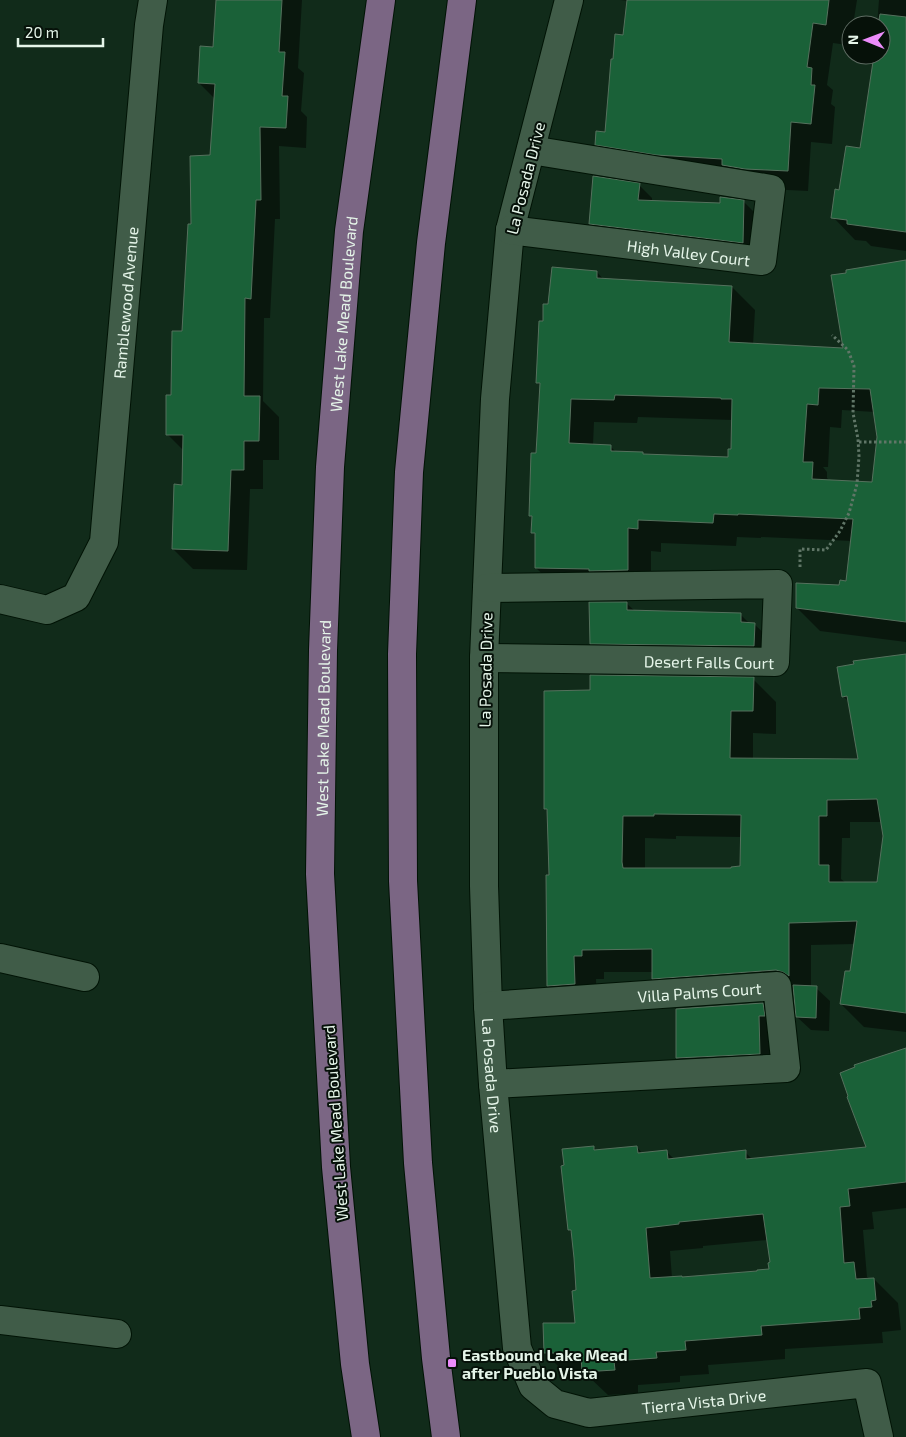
<svg xmlns="http://www.w3.org/2000/svg" width="906" height="1437" viewBox="0 0 906 1437" font-family="'Exo 2',sans-serif">
<style>
.shadow{fill:#0007;fill-rule:evenodd}
.building{fill:#1a6138;stroke:#55715d;fill-rule:evenodd}
.lines{fill:none;stroke-linecap:round;stroke-linejoin:round}
.minor-casing{stroke:#001305;stroke-width:30}
.primary-casing{stroke:#001305;stroke-width:30}
.path{stroke:#607667;stroke-width:3;stroke-dasharray:2.5 2.5;stroke-linecap:butt}
.minor{stroke:#405c48;stroke-width:28}
.primary{stroke:#7b6684;stroke-width:28}
.poi-dot{fill:#ec8cfb;stroke:#061109;stroke-width:2}
.labels{text-anchor:middle;dominant-baseline:central;stroke-width:4;stroke-linejoin:round;paint-order:stroke}
.street-label{font-size:16px;fill:#e5f5e9;stroke:#061109}
.poi-label{font-size:16px;font-weight:bold;fill:#e5f5e9;stroke:#061109;text-anchor:start}
</style>
<rect width="100%" height="100%" fill="#112b1a"/>
<path class="shadow" d="M 217,0 L 302,0 L 298,68 L 304,73 L 301,111 L 307,117 L 306,148 L 279,146 L 280,219 L 275,219 L 270,318 L 264,318 L 263,401 L 279,417 L 279,460 L 263,460 L 263,489 L 250,489 L 247,570 L 193,569 L 173,549 L 183,486 L 184,451 L 167,434 L 183,332 L 192,226 L 211,157 L 215,99 L 199,83 L 215,49 Z
M 620,0 L 857,0 L 853,25 L 851,25 L 851,28 L 849,28 L 847,45 L 833,43 L 827,85 L 833,90 L 831,104 L 835,107 L 832,144 L 811,142 L 808,191 L 767,189 L 617,165 L 597,144 L 606,133 L 614,60 L 624,36 L 629,1 Z
M 879,0 L 906,0 L 906,251 L 871,246 L 866,241 L 855,240 L 833,217 L 840,191 L 861,150 L 875,55 L 881,55 L 881,25 L 877,25 Z
M 639,185 L 652,198 L 652,202 L 721,204 L 744,202 L 757,215 L 756,256 L 604,237 L 591,224 Z
M 906,262 L 906,453 L 875,412 L 842,410 L 841,428 L 830,427 L 828,467 L 823,467 L 827,472 L 827,478 L 830,481 L 873,483 L 906,459 L 906,642 L 820,631 L 797,608 L 847,582 L 852,541 L 761,537 L 761,538 L 737,537 L 736,546 L 661,543 L 661,552 L 651,551 L 651,593 L 560,591 L 536,568 L 536,536 L 533,532 L 533,518 L 530,515 L 537,455 L 541,386 L 538,383 L 544,322 L 549,306 L 597,272 L 604,280 L 732,287 L 755,310 L 753,345 L 845,349 ZM 638,417 L 733,420 L 732,450 L 729,458 L 644,455 L 616,452 L 610,446 L 593,445 L 594,422 L 637,423 Z
M 626,603 L 635,611 L 740,614 L 750,624 L 754,624 L 768,637 L 767,659 L 604,657 L 591,643 Z
M 906,655 L 906,1032 L 864,1027 L 841,1004 L 851,973 L 855,944 L 811,945 L 811,987 L 816,988 L 830,1001 L 829,1031 L 811,1030 L 797,1017 L 795,993 L 677,1002 L 653,978 L 653,972 L 604,972 L 604,979 L 596,979 L 597,1007 L 572,1009 L 549,986 L 550,876 L 549,813 L 545,809 L 591,692 L 753,679 L 776,702 L 776,734 L 753,733 L 753,760 L 859,760 L 849,702 L 843,696 ZM 850,822 L 882,822 L 884,836 L 878,883 L 846,883 L 841,879 L 842,838 L 850,838 ZM 676,836 L 742,837 L 741,868 L 732,869 L 645,869 L 645,838 L 676,839 Z
M 763,1004 L 776,1017 L 772,1067 L 691,1071 L 678,1058 Z
M 906,1049 L 906,1208 L 872,1212 L 874,1229 L 863,1230 L 867,1277 L 870,1279 L 874,1279 L 898,1303 L 901,1330 L 882,1332 L 883,1343 L 785,1349 L 785,1359 L 708,1365 L 709,1374 L 680,1376 L 680,1382 L 638,1385 L 638,1393 L 608,1395 L 589,1377 L 569,1377 L 545,1353 L 576,1325 L 577,1292 L 572,1233 L 569,1230 L 593,1147 L 598,1151 L 637,1147 L 643,1154 L 666,1151 L 674,1159 L 745,1152 L 753,1160 L 867,1149 ZM 768,1240 L 771,1264 L 770,1270 L 672,1278 L 670,1251 L 703,1248 L 703,1246 Z"/>
<path class="building" d="M 216,0 L 282,0 L 279,52 L 285,52 L 282,96 L 288,96 L 286,128 L 260,127 L 261,200 L 256,200 L 251,299 L 245,298 L 244,396 L 260,396 L 259,441 L 244,441 L 244,470 L 231,470 L 228,551 L 172,549 L 174,484 L 182,485 L 183,435 L 166,435 L 166,395 L 171,395 L 172,331 L 182,331 L 188,224 L 191,224 L 190,156 L 210,155 L 215,84 L 198,83 L 200,46 L 213,47 Z
M 627,0 L 829,0 L 826,25 L 813,23 L 807,67 L 812,68 L 811,85 L 815,85 L 811,124 L 791,122 L 788,171 L 745,169 L 722,165 L 722,159 L 656,155 L 595,145 L 596,131 L 605,132 L 609,84 L 611,59 L 613,59 L 615,34 L 623,35 Z
M 880,14 L 906,17 L 906,232 L 847,224 L 847,220 L 831,218 L 835,189 L 839,190 L 846,146 L 860,148 L 874,55 L 881,55 L 881,25 L 878,25 Z
M 593,176 L 640,183 L 638,200 L 720,203 L 720,197 L 744,200 L 743,243 L 589,224 Z
M 906,260 L 906,622 L 796,608 L 796,583 L 839,585 L 840,580 L 846,581 L 853,519 L 738,514 L 738,515 L 714,514 L 713,523 L 638,520 L 638,529 L 628,528 L 628,570 L 589,571 L 589,569 L 535,568 L 535,533 L 531,533 L 532,516 L 529,516 L 531,453 L 536,453 L 537,436 L 540,383 L 536,383 L 539,321 L 543,321 L 543,304 L 548,304 L 552,267 L 597,271 L 597,278 L 732,286 L 729,342 L 843,348 L 831,275 L 846,273 L 846,270 ZM 819,388 L 870,389 L 877,437 L 872,482 L 812,479 L 813,462 L 803,462 L 807,404 L 818,405 ZM 615,395 L 721,398 L 721,399 L 732,399 L 731,449 L 728,449 L 728,457 L 643,454 L 643,452 L 611,451 L 611,445 L 569,443 L 571,399 L 614,400 Z
M 589,602 L 627,602 L 627,610 L 741,613 L 741,622 L 755,623 L 754,646 L 590,644 Z
M 906,654 L 906,1013 L 840,1004 L 845,971 L 850,971 L 857,921 L 789,923 L 789,976 L 783,972 L 776,970 L 652,979 L 652,949 L 582,950 L 582,956 L 574,956 L 575,984 L 547,986 L 546,875 L 549,875 L 547,809 L 544,809 L 544,691 L 590,690 L 590,675 L 754,677 L 753,711 L 731,711 L 730,758 L 858,759 L 847,696 L 842,697 L 837,667 L 854,664 L 853,661 ZM 877,799 L 883,836 L 877,882 L 829,882 L 829,865 L 819,865 L 819,816 L 827,816 L 827,800 ZM 654,814 L 741,815 L 740,866 L 731,867 L 731,868 L 623,868 L 622,862 L 623,816 L 654,816 Z
M 793,985 L 817,986 L 816,1018 L 796,1017 Z
M 763,1003 L 765,1016 L 759,1016 L 760,1054 L 676,1058 L 676,1009 Z
M 906,1048 L 906,1182 L 848,1189 L 850,1206 L 840,1207 L 844,1263 L 854,1262 L 856,1279 L 874,1278 L 876,1300 L 871,1301 L 872,1307 L 859,1308 L 860,1319 L 761,1326 L 762,1335 L 685,1341 L 686,1350 L 656,1352 L 657,1358 L 614,1361 L 615,1370 L 582,1372 L 581,1355 L 577,1356 L 577,1353 L 544,1353 L 543,1323 L 575,1323 L 572,1291 L 576,1290 L 574,1258 L 571,1230 L 568,1230 L 561,1166 L 564,1165 L 562,1149 L 594,1146 L 594,1150 L 637,1146 L 638,1153 L 667,1150 L 668,1159 L 746,1150 L 746,1159 L 866,1147 L 847,1097 L 848,1096 L 840,1073 L 855,1067 L 854,1065 ZM 763,1214 L 770,1262 L 768,1263 L 769,1269 L 757,1270 L 757,1271 L 682,1277 L 682,1276 L 650,1278 L 646,1228 L 679,1224 L 679,1222 Z"/>
<g class="lines">
<g class="minor-casing">
<g id="minor">
<path id="s1" d="M 569,0 L 510,230 L 495,399 L 484,658 L 484,886 L 488,1006 L 493,1084 L 517,1348 L 533,1386 L 555,1404 L 589,1413 L 867,1383 L 879,1437"/>
<path id="s2" d="M 510,230 L 762,261 L 771,189 L 531,150"/>
<path id="s3" d="M 0,599 L 47,610 L 76,597 L 104,542 L 149,25 L 153,0"/>
<path id="s4" d="M 484,658 L 775,662 L 778,584 L 487,588"/>
<path d="M 0,958 L 85,977"/>
<path id="s5" d="M 488,1006 L 777,986 L 786,1068 L 493,1084"/>
<path d="M 0,1320 L 117,1334"/>
</g>
</g>
<g class="primary-casing">
<g id="primary">
<path id="s6" d="M 366,1437 L 355,1364 L 336,1167 L 320,874 L 323,650 L 330,467 L 349,231 L 381,0"/>
<path d="M 446,1437 L 436,1358 L 418,1163 L 403,881 L 402,654 L 409,472 L 431,243 L 462,0"/>
</g>
</g>
<path class="path" d="M 859,442 L 906,442
M 800,567 L 800,549 L 826,550 L 840,531 L 849,513 L 857,484 L 859,456 L 858,439 L 853,413 L 854,366 L 848,350 L 832,335"/>
<use href="#minor" class="minor"/>
<use href="#primary" class="primary"/>
</g>
<rect class="poi-dot" x="447" y="1358" width="10" height="10" rx="2.5"/>
<g class="labels">
<g class="street-label">
<text transform="translate(525 178) rotate(-76)">La Posada Drive</text>
<text stroke="none"><textPath href="#s2" startOffset="180">High Valley Court</textPath></text>
<text stroke="none"><textPath href="#s3" startOffset="382">Ramblewood Avenue</textPath></text>
<text stroke="none"><textPath href="#s6" startOffset="1126">West Lake Mead Boulevard</textPath></text>
<text stroke="none"><textPath href="#s4" startOffset="225">Desert Falls Court</textPath></text>
<text transform="translate(485 670) rotate(-89)">La Posada Drive</text>
<text stroke="none"><textPath href="#s6" startOffset="721">West Lake Mead Boulevard</textPath></text>
<text stroke="none"><textPath href="#s5" startOffset="212">Villa Palms Court</textPath></text>
<text stroke="none"><textPath href="#s1" startOffset="1084">La Posada Drive</textPath></text>
<text transform="translate(335 1123) rotate(-94)">West Lake Mead Boulevard</text>
<text stroke="none"><textPath href="#s1" startOffset="1578">Tierra Vista Drive</textPath></text>
</g>
<g class="poi-label">
<text x="462" y="1354">Eastbound Lake Mead<tspan x="462" dy="18">after Pueblo Vista</tspan></text>
</g>
</g>
<g transform="translate(866 40) rotate(271)"><circle r="24" fill="#061109" stroke="#5f6c63"/>
<path d="M0-4L9 19L0 12L-9 19Z" fill="#ec8cfb"/>
<text y="-8" font-size="14" font-weight="bold" text-anchor="middle" fill="#e5f5e9">N</text>
</g>
<path d="M18 38v8h85v-8" fill="none" stroke="#e5f5e9" stroke-width="2.5"/>
<text x="25" y="38" font-size="15" fill="#e5f5e9" stroke="#061109" stroke-width="4" paint-order="stroke">20 m</text>
</svg>
